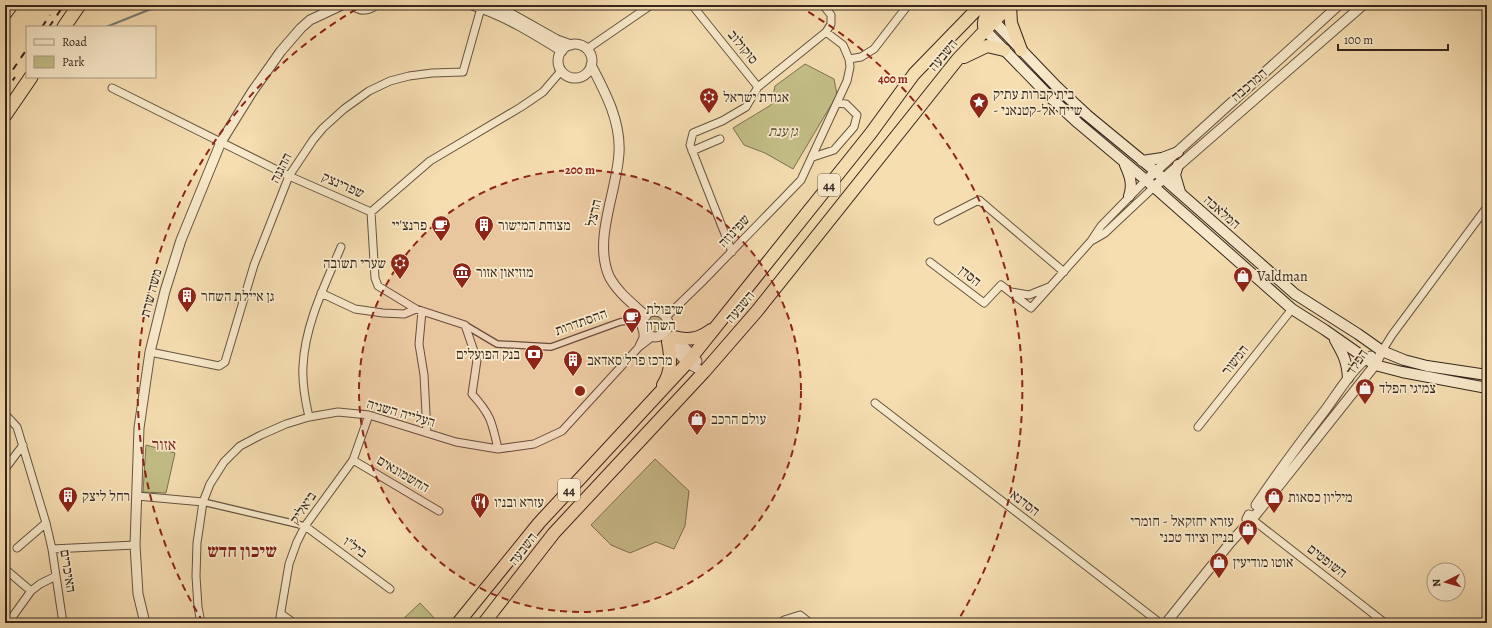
<svg xmlns="http://www.w3.org/2000/svg" width="1492" height="628" viewBox="0 0 1492 628" font-family="Alegreya,'Frank Ruhl Libre',serif">
<style>
.green{fill:#c3bf87;stroke:#7c7252}
.lines{fill:none;stroke-linecap:round;stroke-linejoin:round}
.stream{stroke:#747f76;stroke-width:2}
.pedestrian-casing{stroke:#655442;stroke-width:8}
.minor-casing{stroke:#655442;stroke-width:9}
.tertiary-casing{stroke:#655442;stroke-width:11}
.secondary-casing{stroke:#35261d;stroke-width:12}
.trunk-casing{stroke:#35261d;stroke-width:14}
.motorway-casing{stroke:#35261d;stroke-width:15}
.pedestrian{stroke:#f9eacc;stroke-width:5.5}
.minor{stroke:#f9eacc;stroke-width:7}
.tertiary{stroke:#f9eacc;stroke-width:9}
.secondary{stroke:#f9eacc;stroke-width:10}
.trunk{stroke:#f6deb1;stroke-width:12}
.motorway{stroke:#f6deb1;stroke-width:13}
.rail{stroke:#35261d;stroke-width:2;stroke-dasharray:7 7;stroke-linecap:butt}
.ring{fill:none;stroke:#8f2418;stroke-width:2;stroke-dasharray:7 5}
.labels{text-anchor:middle;dominant-baseline:central;stroke-width:3.5;stroke-linejoin:round;paint-order:stroke}
.shield{fill:#f9eacc;stroke:#706152;stroke-width:1}
.shield-label{font-size:13px;font-weight:bold;fill:#35261d}
.street-label{font-size:14px;fill:#35261d;stroke:#f9eacc}
.poi-label{font-size:14px;fill:#35261d;stroke:#f9eacc;text-anchor:start}
.park-label{font-size:14px;font-style:italic;fill:#584c38;stroke:#f9eacc}
.quarter-label{font-size:16px;fill:#7a1f14;stroke:#f9eacc}
.district-label{font-size:18px;font-weight:bold;fill:#7a1f14;stroke:#f9eacc}
.centre{fill:#8f2418;stroke:#f9eacc;stroke-width:2}
.ring-label{font-size:12px;text-anchor:middle;font-weight:bold;fill:#8f2418;stroke:#f9eacc;stroke-width:3.5;stroke-linejoin:round;paint-order:stroke}
</style>
<rect width="100%" height="100%" fill="#f6deb1"/>
<filter id="stains"><feTurbulence type="fractalNoise" baseFrequency=".005" numOctaves="4"/><feColorMatrix values="0 0 0 0 .2 0 0 0 0 .09 0 0 0 0 .02 0 0 0 .5 -.17"/></filter>
<radialGradient id="worn" r=".72"><stop offset=".6" stop-color="#630" stop-opacity="0"/><stop offset="1" stop-color="#630" stop-opacity=".3"/></radialGradient>
<path class="green" d="M 805,64 L 834,79 L 837,95 L 793,169 L 765,153 L 744,145 L 733,128 L 771,105 L 775,86 Z
M646 325a9 9 0 1 1 18 0a9 9 0 1 1-18 0Z
M 146,445 L 175,453 L 166,493 L 143,492 Z
M 655,459 L 689,491 L 685,526 L 674,549 L 656,542 L 630,553 L 611,545 L 591,525 Z
M 420,603 L 439,623 L 399,623 Z"/>
<g class="lines">
<path class="stream" d="M 106,27 L 161,5"/>
<g class="pedestrian-casing">
<path id="pedestrian" d="M 465,325 L 497,344 L 551,347 L 620,322 L 644,319
M 203,502 L 305,526"/>
</g>
<g class="minor-casing">
<path id="minor" d="M 692,5 L 758,87
M 826,32 L 843,45 L 849,59 L 861,57 L 874,49 L 908,5
M 587,49 L 651,5
M 112,88 L 289,176 L 371,212 L 430,161 L 521,107 L 543,92 L 561,71
M 692,151 L 720,139
M 813,157 L 834,150 L 854,127 L 857,115 L 846,104 L 837,103
M 371,212 L 375,278 L 378,286 L 416,309 L 465,325 L 477,360 L 472,394 C 491,415 492,422 498,449
M 938,221 L 979,200 L 1064,272
M 1093,240 L 1105,233 L 1154,187
M 732,252 L 690,145 L 693,133 L 722,121 L 746,107 L 758,87 L 826,32 L 831,24 L 831,15 L 823,5
M 930,262 L 984,303 L 1001,285 L 1031,308 L 1091,241 L 1101,226 L 1146,180
M 1011,292 L 1029,295 L 1049,287
M 321,293 L 355,309 L 383,313 L 404,314 L 416,309
M 422,311 L 419,344 L 424,375 L 427,433
M 666,317 L 702,282 L 801,180 L 847,81 L 850,67 L 849,59
M 639,346 L 643,338 L 643,329
M 1382,351 L 1392,335 L 1487,207
M 150,352 L 219,366 L 225,362 L 254,265 L 289,176 L 313,140 L 323,128 L 344,109 L 369,91 L 390,81 L 409,76 L 432,73 L 463,72 L 481,8
M 875,403 L 1160,623
M 5,414 L 17,427 L 46,523 L 52,549 L 63,623
M 309,417 C 305,400 302,383 303,366 C 305,324 325,285 341,247
M 1198,427 L 1292,309
M 353,460 L 439,511
M 5,469 L 23,445
M 137,496 L 203,502
M 1253,520 L 1385,623
M 305,526 L 390,589
M 17,548 L 46,523
M 52,549 L 135,545
M 5,569 L 31,591
M 281,614 L 294,623
M 8,623 L 31,591 L 40,584 L 56,576
M 201,623 L 198,607 L 196,576 L 197,543 L 203,502 L 210,484 L 224,462 L 240,446 L 261,435 L 286,424 L 309,417 L 338,412 L 369,415 L 456,442 L 498,449 L 534,444 L 562,431 L 639,347 L 652,337
M 279,623 L 289,564 L 297,542 L 305,526 L 353,460 L 369,415
M 780,623 L 784,620 L 800,615 L 810,623"/>
</g>
<g class="tertiary-casing">
<path id="tertiary" d="M 354,5 C 360,11 368,10 375,5
M 472,5 C 504,15 533,33 562,51
M 495,5 L 557,40 L 571,45
M558 61a17 17 0 1 1 34 0a17 17 0 1 1-34 0Z
M 591,65 C 605,92 621,121 619,153 C 617,192 593,239 609,276 C 617,292 633,304 646,316
M 1146,180 L 1339,5
M 1154,187 L 1363,5
M642 324a13 13 0 1 1 26 0a13 13 0 1 1-26 0Z
M 674,337 L 693,356 L 697,361
M 667,341 L 687,363 L 704,372
M 1256,505 C 1278,472 1302,440 1326,409 C 1338,393 1354,365 1371,356
M 1254,517 L 1249,515 L 1247,519 L 1250,521 L 1253,520 L 1254,517 L 1375,365 L 1382,351
M 145,623 L 138,594 L 135,545 L 139,428 L 150,352 L 165,291 L 181,240 L 221,142 L 252,92 L 281,51 L 301,28 L 310,20 L 342,5
M 1166,623 L 1230,543 L 1250,521"/>
</g>
<g class="secondary-casing">
<path id="secondary" d="M 989,16 L 1057,87 L 1087,115 L 1155,171 L 1295,294 L 1358,334 L 1382,351 L 1404,360 L 1427,366 L 1487,375
M 985,30 L 1050,97 L 1078,123 L 1154,187 L 1292,309 L 1325,330 L 1375,365 L 1402,372 L 1487,388
M 1142,161 L 1162,158 L 1178,152
M 1125,165 C 1130,176 1133,185 1129,196
M 1178,165 L 1175,175 L 1180,192
M 1335,340 C 1343,354 1347,361 1348,378"/>
</g>
<g class="trunk-casing">
<path id="trunk" d="M 1010,6 L 1011,23 L 1021,50
M 985,30 C 981,19 988,13 995,5
M 964,57 L 987,46 L 1004,50
M 674,337 C 688,341 699,339 711,330
M 663,385 C 672,371 671,357 668,342
M 458,623 L 539,523 L 687,363 L 871,133 L 914,74 L 981,5
M 484,623 L 554,533 L 704,372 L 757,311 L 957,60 L 994,21 L 1011,5"/>
</g>
<g class="motorway-casing">
<path id="motorway" d="M 5,13 L 11,5
M 64,27 L 79,5
M 5,115 L 31,77"/>
</g>
<use href="#pedestrian" class="pedestrian"/>
<use href="#minor" class="minor"/>
<use href="#tertiary" class="tertiary"/>
<use href="#secondary" class="secondary"/>
<use href="#trunk" class="trunk"/>
<use href="#motorway" class="motorway"/>
<path class="rail" d="M 42,27 L 50,15
M 49,27 L 64,5
M 5,81 L 27,49
M 5,92 L 15,77"/>
</g>
<circle cx="580" cy="391" r="221" fill="#8f2418" fill-opacity=".12"/>
<g class="ring">
<circle cx="580" cy="391" r="221"/>
<path d="M203 622A442 442 0 0 1 362 6M798 6A442 442 0 0 1 957 622"/>
</g>
<defs>
<g id="synagogue-pin" transform="scale(1)"><path d="M0 17L-7.5 6A9.5 9.5 0 1 1 7.5 6Z" fill="#8f2418" stroke="#f9eacc"/><path d="M0-6.5L5.6 3.2H-5.6ZM0 6.5L5.6-3.2H-5.6Z" fill="#fff"/></g>
<g id="sight-pin" transform="scale(1)"><path d="M0 17L-7.5 6A9.5 9.5 0 1 1 7.5 6Z" fill="#8f2418" stroke="#f9eacc"/><path d="M0-6L1.8-2.2L6-1.7L2.9 1.2L3.7 5.4L0 3.3L-3.7 5.4L-2.9 1.2L-6-1.7L-1.8-2.2Z" fill="#fff"/></g>
<g id="cafe-pin" transform="scale(1)"><path d="M0 17L-7.5 6A9.5 9.5 0 1 1 7.5 6Z" fill="#8f2418" stroke="#f9eacc"/><path d="M-5.5-4.5H6V0H3Q3 3.5 0 3.5H-2.5Q-5.5 3.5-5.5 0ZM3-3.2v2h1.7v-2ZM-6 4.5H4V6H-6Z" fill="#fff"/></g>
<g id="building-pin" transform="scale(1)"><path d="M0 17L-7.5 6A9.5 9.5 0 1 1 7.5 6Z" fill="#8f2418" stroke="#f9eacc"/><path d="M-4-6H4V6H1V3H-1V6H-4ZM-2.5-4.3h1.7v1.8h-1.7ZM.8-4.3h1.7v1.8H.8ZM-2.5-1h1.7V.8h-1.7ZM.8-1h1.7V.8H.8Z" fill="#fff"/></g>
<g id="museum-pin" transform="scale(1)"><path d="M0 17L-7.5 6A9.5 9.5 0 1 1 7.5 6Z" fill="#8f2418" stroke="#f9eacc"/><path d="M0-6L6-3V-2H-6V-3ZM-5-1h2V3h-2ZM-1-1h2V3h-2ZM3-1h2V3H3ZM-6 4H6V6H-6Z" fill="#fff"/></g>
<g id="shop-pin" transform="scale(1)"><path d="M0 17L-7.5 6A9.5 9.5 0 1 1 7.5 6Z" fill="#8f2418" stroke="#f9eacc"/><path d="M-5-2.5h2.3a2.7 3.5 0 0 1 5.4 0H5L5.5 6h-11ZM-1.5-2.5h3a1.5 2.3 0 0 0-3 0Z" fill="#fff"/></g>
<g id="bank-pin" transform="scale(1)"><path d="M0 17L-7.5 6A9.5 9.5 0 1 1 7.5 6Z" fill="#8f2418" stroke="#f9eacc"/><path d="M-6-4H6V4H-6ZM0-2.3a2.3 2.3 0 1 0 0 4.6a2.3 2.3 0 1 0 0-4.6Z" fill="#fff"/></g>
<g id="restaurant-pin" transform="scale(1)"><path d="M0 17L-7.5 6A9.5 9.5 0 1 1 7.5 6Z" fill="#8f2418" stroke="#f9eacc"/><path d="M-5-6h1v4h1v-4h1v4h1v-4h1v5L-1.5 .5V6h-2V.5L-5-1ZM5-6V6H3V1.5H1.5Q1.5-4 5-6Z" fill="#fff"/></g>
</defs>
<g fill-rule="evenodd">
<use href="#synagogue-pin" x="709" y="97"/>
<use href="#sight-pin" x="979" y="102"/>
<use href="#cafe-pin" x="441" y="225"/>
<use href="#building-pin" x="484" y="225"/>
<use href="#synagogue-pin" x="400" y="263"/>
<use href="#museum-pin" x="462" y="272"/>
<use href="#shop-pin" x="1243" y="276"/>
<use href="#building-pin" x="187" y="296"/>
<use href="#cafe-pin" x="632" y="317"/>
<use href="#bank-pin" x="534" y="354"/>
<use href="#building-pin" x="573" y="360"/>
<use href="#shop-pin" x="1365" y="388"/>
<use href="#shop-pin" x="697" y="419"/>
<use href="#building-pin" x="68" y="496"/>
<use href="#shop-pin" x="1274" y="497"/>
<use href="#restaurant-pin" x="480" y="502"/>
<use href="#shop-pin" x="1248" y="529"/>
<use href="#shop-pin" x="1219" y="562"/>
</g>
<g class="labels">
<g class="shield">
<rect x="818" y="174" width="22" height="22" rx="3"/>
<rect x="558" y="479" width="22" height="22" rx="3"/>
</g>
<g class="shield-label">
<text x="829" y="185">44</text>
<text x="569" y="490">44</text>
</g>
<g class="street-label">
<text transform="translate(743 47) rotate(51)">סוקולוב</text>
<text transform="translate(943 55) rotate(-50)">השבעה</text>
<text transform="translate(1249 85) rotate(-41)">המרכבה</text>
<text transform="translate(281 168) rotate(-63)">ההגנה</text>
<text transform="translate(343 185) rotate(24)">שפרינצק</text>
<text transform="translate(1222 212) rotate(41)">המלאכה</text>
<text transform="translate(594 213) rotate(-77)">הרצל</text>
<text transform="translate(734 231) rotate(-47)">שפינוזה</text>
<text transform="translate(970 276) rotate(38)">הסדן</text>
<text transform="translate(151 293) rotate(-75)">משה שרת</text>
<text transform="translate(740 307) rotate(-50)">השבעה</text>
<text transform="translate(581 322) rotate(-20)">ההסתדרות</text>
<text transform="translate(1235 360) rotate(-52)">המשור</text>
<text transform="translate(1357 362) rotate(-56)">הפלד</text>
<text transform="translate(401 413) rotate(16)">העלייה השניה</text>
<text transform="translate(403 474) rotate(31)">החשמונאים</text>
<text transform="translate(1025 503) rotate(38)">הסדנא</text>
<text transform="translate(303 508) rotate(-56)">ביאליק</text>
<text transform="translate(355 547) rotate(36)">ביל"ו</text>
<text transform="translate(523 549) rotate(-52)">השבעה</text>
<text transform="translate(1327 561) rotate(38)">השופטים</text>
<text transform="translate(68 571) rotate(81)">האיכרים</text>
</g>
<g class="poi-label">
<text x="993" y="94">בית קברות עתיק<tspan x="993" dy="16">- שייח אל-קטנאני</tspan></text>
<text x="723" y="97">אגודת ישראל</text>
<text x="427" y="225" text-anchor="end">פרנצ'יי</text>
<text x="498" y="225">מצודת המישור</text>
<text x="386" y="263" text-anchor="end">שערי תשובה</text>
<text x="476" y="272">מוזיאון אזור</text>
<text x="1257" y="276">Valdman</text>
<text x="201" y="296">גן איילת השחר</text>
<text x="646" y="309">שיבולת<tspan x="646" dy="16">השרון</tspan></text>
<text x="520" y="354" text-anchor="end">בנק הפועלים</text>
<text x="587" y="360">מרכז פרל סאדאב</text>
<text x="1379" y="388">צמיגי הפלד</text>
<text x="711" y="419">עולם הרכב</text>
<text x="82" y="496">רחל ליצק</text>
<text x="1288" y="497">מיליון כסאות</text>
<text x="494" y="502">עזרא ובניו</text>
<text x="1234" y="521" text-anchor="end">עזרא יחזקאל - חומרי<tspan x="1234" dy="16">בניין וציוד טכני</tspan></text>
<text x="1233" y="562">אוטו מודיעין</text>
</g>
<g class="park-label">
<text x="783" y="131">גן ענת</text>
</g>
<g class="quarter-label">
<text x="164" y="445">אזור</text>
</g>
<g class="district-label">
<text x="242" y="551">שיכון חדש</text>
</g>
</g>
<circle cx="580" cy="391" r="6" class="centre"/>
<g class="ring-label">
<text x="893" y="83">400 m</text>
<text x="580" y="174">200 m</text>
</g>
<rect width="1492" height="628" fill="none" stroke="#f6deb1" stroke-width="20"/>
<rect x="6" y="6" width="1480" height="616" fill="none" stroke="#35261d" stroke-width="2"/>
<rect x="10" y="10" width="1472" height="608" fill="none" stroke="#35261d"/>
<rect x="26" y="26" width="130" height="52" fill="#f9eacc" stroke="#ab9c86"/>
<rect x="34" y="39" width="20" height="6" fill="#f9eacc" stroke="#ab9c86"/>
<text x="62" y="46" font-size="12" fill="#35261d">Road</text>
<rect x="34" y="56" width="20" height="12" fill="#c3bf87" stroke="#ab9c86"/>
<text x="62" y="66" font-size="12" fill="#35261d">Park</text>
<g transform="translate(1446 582) rotate(264)"><circle r="19" fill="#f9eacc" stroke="#ab9c86"/>
<path d="M0-3L7 15L0 10L-7 15Z" fill="#8f2418"/>
<text y="-6" font-size="11" font-weight="bold" text-anchor="middle" fill="#35261d">N</text>
</g>
<path d="M1338 44v6h110v-6" fill="none" stroke="#35261d" stroke-width="2"/>
<text x="1344" y="44" font-size="12" fill="#35261d" stroke="#f9eacc" stroke-width="3" paint-order="stroke">100 m</text>
<rect width="100%" height="100%" filter="url(#stains)"/>
<rect width="100%" height="100%" fill="url(#worn)"/>
</svg>
